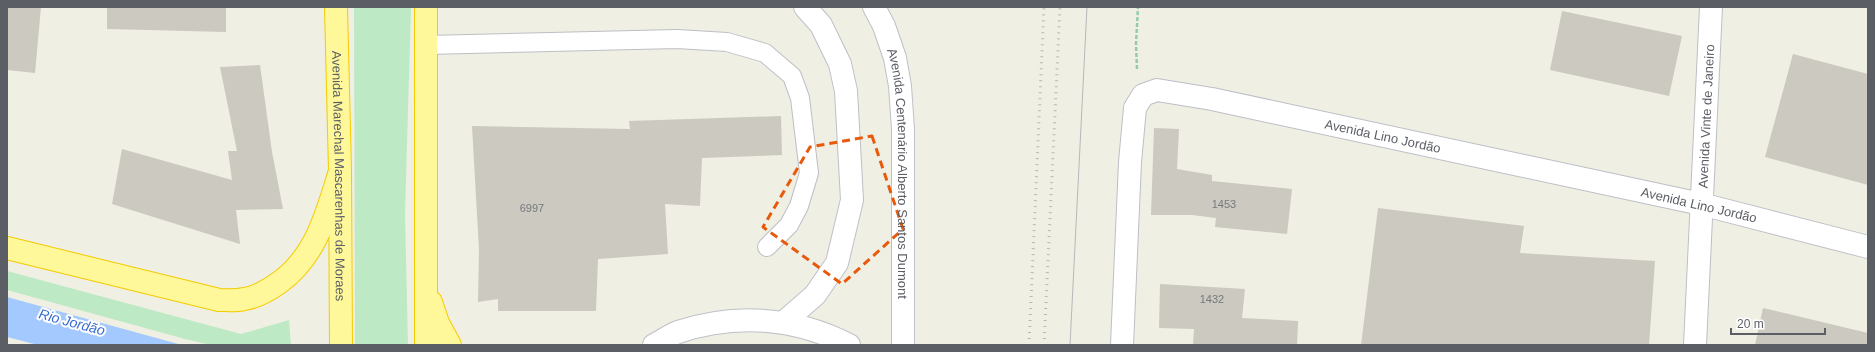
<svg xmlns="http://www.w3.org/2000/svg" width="1875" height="352" viewBox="0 0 1875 352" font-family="Helvetica,sans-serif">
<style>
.green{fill:#bdeac4}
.water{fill:#a4c9ff}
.building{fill:#cbc9c0}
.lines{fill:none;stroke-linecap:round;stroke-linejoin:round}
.service-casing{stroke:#bdbfc6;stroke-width:20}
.minor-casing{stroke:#bdbfc6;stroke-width:24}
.tertiary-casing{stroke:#bdbfc6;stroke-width:24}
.secondary-casing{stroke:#bec0c8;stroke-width:24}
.trunk-casing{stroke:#f3cb00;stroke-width:24}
.path{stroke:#95cbac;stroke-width:2.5;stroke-dasharray:4 2;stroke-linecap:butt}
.service{stroke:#fff;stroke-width:18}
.minor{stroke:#fff;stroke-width:22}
.tertiary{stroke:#fff;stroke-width:22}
.secondary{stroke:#fff;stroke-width:22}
.trunk{stroke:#fff89a;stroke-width:22}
.tram{stroke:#b7b7b8;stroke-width:1}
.rail{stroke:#b7b7b8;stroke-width:3;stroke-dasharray:1 5;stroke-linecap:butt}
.marked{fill:none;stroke:#e8590c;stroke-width:3;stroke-dasharray:8 5;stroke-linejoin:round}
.labels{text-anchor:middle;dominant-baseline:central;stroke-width:4;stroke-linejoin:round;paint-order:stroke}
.number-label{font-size:11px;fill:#77797c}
.street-label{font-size:13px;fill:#5b5e65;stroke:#fff}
.water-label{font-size:14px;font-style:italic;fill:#396ccf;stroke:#fff}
</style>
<rect width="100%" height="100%" fill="#f0efe3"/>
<path class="green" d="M 354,7 L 411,7 L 405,214 L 408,345 L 355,345 Z
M 7,271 L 241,334 L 289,320 L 291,345 L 211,345 L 185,339 L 7,290 Z"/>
<path class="water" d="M 7,297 L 182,345 L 38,345 L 7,337 Z"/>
<path class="building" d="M 7,7 L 41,7 L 35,73 L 7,70 Z
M 107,7 L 226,7 L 226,32 L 107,29 Z
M 1562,11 L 1682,36 L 1669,96 L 1550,70 Z
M 1793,54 L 1868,74 L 1868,185 L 1765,157 Z
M 260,65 L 272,152 L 283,209 L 236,210 L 240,244 L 112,204 L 122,149 L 232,180 L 228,151 L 237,151 L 220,67 Z
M 781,116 L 782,155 L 702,158 L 700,206 L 665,204 L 668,254 L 598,259 L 596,311 L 498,311 L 498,299 L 478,302 L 479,250 L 472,126 L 630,129 L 629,121 Z
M 1154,128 L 1179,129 L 1177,169 L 1212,175 L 1212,181 L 1292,189 L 1287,234 L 1215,227 L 1216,218 L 1192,215 L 1151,215 Z
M 1378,208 L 1524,226 L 1520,253 L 1655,261 L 1649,345 L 1361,345 Z
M 1160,284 L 1245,289 L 1242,318 L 1298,321 L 1297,345 L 1193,345 L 1194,329 L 1159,328 Z
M 1763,308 L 1868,333 L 1868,345 L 1755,345 Z"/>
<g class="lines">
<g class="service-casing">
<path id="service" d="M 427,45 L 677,39 L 727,42 L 765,53 L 792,76 L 800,98 L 809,173 L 799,206 L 789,225 L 767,247"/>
</g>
<g class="minor-casing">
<g id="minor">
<path id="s1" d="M 1122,345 L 1130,162 L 1135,108 L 1143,95 L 1157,90 L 1212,99 L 1701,204"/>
</g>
</g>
<g class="tertiary-casing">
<g id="tertiary">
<path d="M 1701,204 L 1868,247"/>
<path id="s2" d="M 1695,345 L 1711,7"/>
</g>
</g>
<g class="secondary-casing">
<g id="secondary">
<path id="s3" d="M 874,7 L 884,26 L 895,58 L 900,86 L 903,129 L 903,345"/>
<path d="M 784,322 L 815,295 L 837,263 L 852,200 L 846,91 L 840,64 L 821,25 L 805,7"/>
<path d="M 654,345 C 662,341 670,335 678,332 C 736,313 795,317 849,345"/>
</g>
</g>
<g class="trunk-casing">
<g id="trunk">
<path id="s4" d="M 336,7 L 340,171 L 341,345"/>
<path d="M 7,248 L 219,300 C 227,300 236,301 244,299 C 257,297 269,290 280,282 C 317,255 327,212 340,171"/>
<path d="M 431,302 L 438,323 L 450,345"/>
<path d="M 426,345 L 426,7"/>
</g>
</g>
<path class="path" d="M 1137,69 L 1136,44 L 1138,7"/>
<use href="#service" class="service"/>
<use href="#minor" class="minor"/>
<use href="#tertiary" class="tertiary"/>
<use href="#secondary" class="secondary"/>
<use href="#trunk" class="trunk"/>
<path class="tram" d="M 1070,345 L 1087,7"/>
<path class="rail" d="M 1029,345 L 1044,7
M 1044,345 L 1060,7"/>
</g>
<path class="marked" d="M 872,136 L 903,229 L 842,284 L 763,227 L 810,147 Z"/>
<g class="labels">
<g class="number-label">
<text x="1224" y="204">1453</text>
<text x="532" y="208">6997</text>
<text x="1212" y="299">1432</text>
</g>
<g class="street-label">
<text stroke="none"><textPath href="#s2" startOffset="229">Avenida Vinte de Janeiro</textPath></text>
<text stroke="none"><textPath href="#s1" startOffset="498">Avenida Lino Jordão</textPath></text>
<text stroke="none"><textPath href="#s3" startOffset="171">Avenida Centenário Alberto Santos Dumont</textPath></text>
<text stroke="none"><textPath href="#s4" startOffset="169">Avenida Marechal Mascarenhas de Moraes</textPath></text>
<text transform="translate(1699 205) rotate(13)">Avenida Lino Jordão</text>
</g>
<g class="water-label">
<text transform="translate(72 322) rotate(15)">Rio Jordão</text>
</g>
</g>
<rect width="1875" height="352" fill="none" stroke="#5b5e65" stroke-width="16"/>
<path d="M1731 328v6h94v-6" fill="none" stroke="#5b5e65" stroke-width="2"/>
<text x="1737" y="328" font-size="12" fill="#5b5e65" stroke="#ffffff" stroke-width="3" paint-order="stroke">20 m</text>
</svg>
